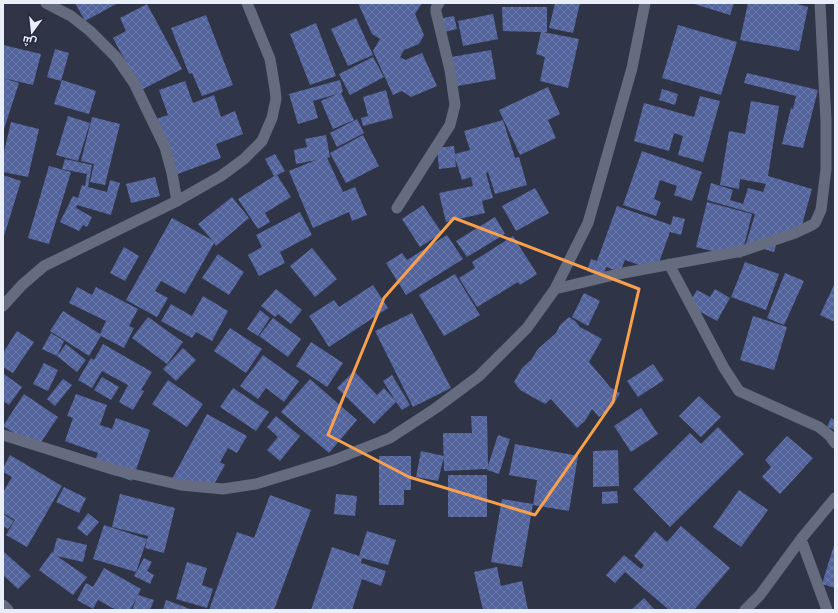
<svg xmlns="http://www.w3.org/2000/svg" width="838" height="613" viewBox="0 0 838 613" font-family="'Source Sans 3',Cairo,sans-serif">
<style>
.building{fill:url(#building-cross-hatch)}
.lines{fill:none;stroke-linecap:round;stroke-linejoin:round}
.minor{stroke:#656c80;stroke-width:11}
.tertiary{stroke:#656c80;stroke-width:11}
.marked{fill:none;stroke:#f9a04d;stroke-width:3;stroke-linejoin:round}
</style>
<defs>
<pattern id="building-cross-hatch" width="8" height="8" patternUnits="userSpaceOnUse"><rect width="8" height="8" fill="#53639c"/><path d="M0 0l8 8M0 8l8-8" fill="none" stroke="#6c7aab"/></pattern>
</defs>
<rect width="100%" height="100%" fill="#2f3546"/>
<path class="building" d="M 75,3 L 118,3 L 85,21 Z
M 358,3 L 422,3 L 415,14 L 424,35 L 419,44 L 404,50 L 400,57 L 405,60 L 422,53 L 437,86 L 411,97 L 402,91 L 393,95 L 373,51 L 380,39 L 372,34 Z
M 555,3 L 580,3 L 573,33 L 549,28 Z
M 691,3 L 734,3 L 730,15 Z
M 748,3 L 794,3 L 808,7 L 799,51 L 740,40 Z
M 147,4 L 182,69 L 141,90 L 113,38 L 126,31 L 120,18 Z
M 502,7 L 547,7 L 547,32 L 543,32 L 579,39 L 568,88 L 540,81 L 545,57 L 536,54 L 541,32 L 503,31 Z
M 493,14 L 498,39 L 463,46 L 458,21 Z
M 206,15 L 233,85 L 202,96 L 192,73 L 189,74 L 171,28 Z
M 454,16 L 457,29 L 440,33 L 437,19 Z
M 356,18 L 373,55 L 348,66 L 331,29 Z
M 316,23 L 336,76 L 310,85 L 290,34 Z
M 678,25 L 737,42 L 721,95 L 662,78 Z
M 3,45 L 41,54 L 33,85 L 3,78 Z
M 55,49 L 69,53 L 61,81 L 47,77 Z
M 491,50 L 496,79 L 452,87 L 446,58 Z
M 373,57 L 384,77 L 350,95 L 339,74 Z
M 747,73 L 818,90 L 803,148 L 782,144 L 791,108 L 793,109 L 796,96 L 744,83 Z
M 3,78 L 19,83 L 3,132 Z
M 62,80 L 96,91 L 89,114 L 54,104 Z
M 340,80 L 343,92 L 341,93 L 354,120 L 333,129 L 321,101 L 337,94 L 313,101 L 318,118 L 298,124 L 289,94 Z
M 185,81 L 193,103 L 214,95 L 221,117 L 235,111 L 243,134 L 216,144 L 221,158 L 175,175 L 153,120 L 168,115 L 159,90 Z
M 548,87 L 560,114 L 548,120 L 556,138 L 520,155 L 499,110 Z
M 662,89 L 678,94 L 675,105 L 659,100 Z
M 386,90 L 393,118 L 363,126 L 361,118 L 368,116 L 363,97 Z
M 700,96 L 720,101 L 703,162 L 678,155 L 683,136 L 674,133 L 669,151 L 634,141 L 644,103 L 694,117 Z
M 751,101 L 779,106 L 768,176 L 812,189 L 800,232 L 778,238 L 774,252 L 746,244 L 755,214 L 707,200 L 711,183 L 733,190 L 730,200 L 743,204 L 748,188 L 763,192 L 766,184 L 740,179 L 739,189 L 720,185 L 729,131 L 745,134 Z
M 68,116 L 90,123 L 78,161 L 56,155 Z
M 92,117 L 120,124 L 105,185 L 90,182 L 94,164 L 81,161 Z
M 357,119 L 364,133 L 337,147 L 330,133 Z
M 503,120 L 515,158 L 519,157 L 527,185 L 495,194 L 488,172 L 486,173 L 493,198 L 482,201 L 485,213 L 446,222 L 439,193 L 473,186 L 471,177 L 462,180 L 455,158 L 456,167 L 439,169 L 437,148 L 454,146 L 455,154 L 470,150 L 464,131 Z
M 11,122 L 39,129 L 28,177 L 3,172 L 3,156 Z
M 326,135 L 330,157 L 327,158 L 343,192 L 355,187 L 367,215 L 352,221 L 349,212 L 313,228 L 289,171 L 316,160 L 296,164 L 294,150 L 307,147 L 305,139 Z
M 363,135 L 379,166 L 346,183 L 330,153 Z
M 642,151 L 702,172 L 692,201 L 674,195 L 677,186 L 660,180 L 654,199 L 661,202 L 656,216 L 623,205 Z
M 275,154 L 285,171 L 277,175 L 291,197 L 265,213 L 270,222 L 258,229 L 238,199 L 274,176 L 265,159 Z
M 65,159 L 92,165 L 88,187 L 107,192 L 110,180 L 120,183 L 111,215 L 77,205 L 76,208 L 92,217 L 87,227 L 83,225 L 79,231 L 60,222 L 73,196 L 78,198 L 82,185 L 85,186 L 87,174 L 62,169 Z
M 49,166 L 71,172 L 49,244 L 28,238 Z
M 3,175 L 21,181 L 3,239 Z
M 155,177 L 160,196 L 131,203 L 126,184 Z
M 535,188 L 549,213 L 516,231 L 502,206 Z
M 232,197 L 249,218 L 216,246 L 214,243 L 185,294 L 161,281 L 155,291 L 168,298 L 157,317 L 126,300 L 172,218 L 212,240 L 198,224 Z
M 707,202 L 752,214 L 741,258 L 696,247 Z
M 423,205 L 442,233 L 420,247 L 402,219 Z
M 617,206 L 671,225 L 673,216 L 685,219 L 681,235 L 670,232 L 656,271 L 625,260 L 620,272 L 606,267 L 603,277 L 587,271 L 591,259 L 597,261 Z
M 300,212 L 312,235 L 280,252 L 285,263 L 259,276 L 248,255 L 262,247 L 256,235 Z
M 495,217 L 505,234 L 467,257 L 456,241 Z
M 447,235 L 463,259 L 406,295 L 386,263 L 402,253 L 407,260 Z
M 513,236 L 537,274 L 520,285 L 518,282 L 477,307 L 459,278 L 475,268 L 472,262 Z
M 124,247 L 139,256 L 125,281 L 110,273 Z
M 312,248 L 337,279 L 315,297 L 290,266 Z
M 218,254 L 244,272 L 229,295 L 202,278 Z
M 745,262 L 779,274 L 766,310 L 731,297 Z
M 785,273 L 804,281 L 784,325 L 767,318 Z
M 455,274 L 480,315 L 444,336 L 419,295 Z
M 835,283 L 835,322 L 820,315 Z
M 373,285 L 388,308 L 329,347 L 309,316 L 334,300 L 339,307 Z
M 77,287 L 92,295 L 96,287 L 138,309 L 129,326 L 134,328 L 124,348 L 101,336 L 89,356 L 50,331 L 63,311 L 100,334 L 106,321 L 69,303 Z
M 276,289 L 302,310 L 291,324 L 278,314 L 275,317 L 261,306 Z
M 715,289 L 730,298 L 717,321 L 688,305 L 697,290 L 710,297 Z
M 584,293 L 600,301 L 588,326 L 572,317 Z
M 203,296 L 228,311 L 212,341 L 196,332 L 192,338 L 161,321 L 171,304 L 192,316 Z
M 260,310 L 270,318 L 258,336 L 247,329 Z
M 412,313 L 451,388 L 413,407 L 375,331 Z
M 753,316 L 787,327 L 774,370 L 740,360 Z
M 148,317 L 183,342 L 167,364 L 132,338 Z
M 569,317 L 575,321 L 580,327 L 602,339 L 589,362 L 611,388 L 620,393 L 612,407 L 599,417 L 592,409 L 585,421 L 577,428 L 551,399 L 545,404 L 520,390 L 514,382 L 522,368 L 531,360 L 538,349 L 556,333 L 560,325 Z
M 273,318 L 301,339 L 288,357 L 259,336 Z
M 230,328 L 262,349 L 246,373 L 214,351 Z
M 17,331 L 34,342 L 13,373 L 3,367 L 3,353 Z
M 51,333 L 64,341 L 57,356 L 42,349 Z
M 311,342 L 343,363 L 327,387 L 296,366 Z
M 66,344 L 86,360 L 77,372 L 57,356 Z
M 103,344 L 152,372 L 141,390 L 144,391 L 133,410 L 119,402 L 128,385 L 102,371 L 92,388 L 78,380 L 91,358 L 94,360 Z
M 183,348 L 196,360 L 176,381 L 163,369 Z
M 263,355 L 299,381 L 284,402 L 266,388 L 258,399 L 240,386 Z
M 44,363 L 58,370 L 48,391 L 33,384 Z
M 653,364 L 664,380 L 638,397 L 627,381 Z
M 354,371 L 377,395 L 384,388 L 395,400 L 383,381 L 392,375 L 410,405 L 402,410 L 396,402 L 374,424 L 337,388 Z
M 4,374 L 22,387 L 9,405 L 3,401 Z
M 102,377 L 119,387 L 111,400 L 94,390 Z
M 63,379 L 72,385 L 55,406 L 47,399 Z
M 310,379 L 357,420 L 329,453 L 281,412 Z
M 168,380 L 203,404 L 187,427 L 152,404 Z
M 233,388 L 269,412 L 256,431 L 220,407 Z
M 24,394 L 58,417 L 37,448 L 3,426 Z
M 76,394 L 107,405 L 100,425 L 112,429 L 116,418 L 150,430 L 132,481 L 93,467 L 98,453 L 65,441 L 73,418 L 67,416 Z
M 699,396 L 721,417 L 701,437 L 679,416 Z
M 641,408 L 658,434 L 631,452 L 614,426 Z
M 207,414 L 247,436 L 237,453 L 228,448 L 220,462 L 225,465 L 212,488 L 172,479 Z
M 276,416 L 300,436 L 280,461 L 267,450 L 278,437 L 267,427 Z
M 471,416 L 487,416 L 488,466 L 498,435 L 510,439 L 499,474 L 487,470 L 487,469 L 444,471 L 443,433 L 472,433 Z
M 831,418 L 835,420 L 835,430 L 827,427 Z
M 718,427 L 744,454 L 670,527 L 633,489 L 690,433 L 701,444 Z
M 787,436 L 813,458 L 780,494 L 762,477 L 771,467 L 765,460 Z
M 515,444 L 578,456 L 569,511 L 533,505 L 537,480 L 509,475 Z
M 618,450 L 619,486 L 593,487 L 593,451 Z
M 421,451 L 444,456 L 438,481 L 416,477 Z
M 10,455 L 62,486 L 27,547 L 6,535 L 15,520 L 3,513 L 3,492 L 12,477 L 3,472 L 3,468 Z
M 379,456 L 411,456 L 411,490 L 404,490 L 404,505 L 379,505 Z
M 448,475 L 487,475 L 487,517 L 448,517 Z
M 64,487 L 86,498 L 79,513 L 56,502 Z
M 739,490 L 768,510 L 741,547 L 713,527 Z
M 617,491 L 618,503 L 602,504 L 602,492 Z
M 120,494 L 175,508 L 164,553 L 145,548 L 148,536 L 112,527 Z
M 336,494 L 357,496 L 355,516 L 334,514 Z
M 270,495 L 311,510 L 274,610 L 209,610 L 237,532 L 254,538 Z
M 502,499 L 533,504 L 522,567 L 491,562 Z
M 88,513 L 99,522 L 87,536 L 77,528 Z
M 3,514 L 14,521 L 8,529 L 3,526 Z
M 104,525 L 147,539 L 136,572 L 93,559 Z
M 681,526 L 730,568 L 694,610 L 669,610 L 625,572 L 615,583 L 606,575 L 624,555 L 641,569 L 644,565 L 634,556 L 655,531 L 667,542 Z
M 367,531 L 396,540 L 388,565 L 362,558 L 361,563 L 386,571 L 381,586 L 362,579 L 352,610 L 311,610 L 332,547 L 359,556 Z
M 57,538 L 87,545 L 83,562 L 57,556 L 87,577 L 73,595 L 39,570 L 52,552 L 53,553 Z
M 835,542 L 835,588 L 822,584 Z
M 3,551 L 31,576 L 18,589 L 3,575 Z
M 144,558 L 152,562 L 147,571 L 154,575 L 150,584 L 134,576 Z
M 187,562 L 207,568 L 202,585 L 213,589 L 207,608 L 176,599 Z
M 497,567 L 501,586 L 522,581 L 528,610 L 483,610 L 474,572 Z
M 104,568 L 141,589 L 138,595 L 154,600 L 150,610 L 132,610 L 137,597 L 130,610 L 116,610 L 98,600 L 93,609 L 77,600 L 86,583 L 93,587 Z
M 644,598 L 655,610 L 631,610 Z
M 166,600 L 193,610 L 163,610 Z"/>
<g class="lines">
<path class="minor" d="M 46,3 L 71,16 L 90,31 L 116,57 L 134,83 L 165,147 L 172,173 L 177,201
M 397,208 L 450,125 L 455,105 L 450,70 L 436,12 L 436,8 L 439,3
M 669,264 L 724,368 L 739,391 L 819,427 L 830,436 L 835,443
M 555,289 L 618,274 L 742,251 L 795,233 L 812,225 L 815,223 L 821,210 L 826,169 L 826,121 L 820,3
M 3,435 L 115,470 L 181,485 L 223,489 L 256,484 L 334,460 L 390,438 L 436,408 L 479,376 L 527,328 L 555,289 L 588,223 L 632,68 L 645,3
M 801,539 L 827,610
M 745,610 L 760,595 L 801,539 L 835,498"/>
<path class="tertiary" d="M 3,306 L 22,285 L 44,266 L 177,201 L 221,176 L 244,159 L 262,141 L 272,118 L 276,99 L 275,89 L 270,59 L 247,3
M 3,605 L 8,610"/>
</g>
<path class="marked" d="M 454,218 L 639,289 L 613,402 L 535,515 L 409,477 L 328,435 L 384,298 Z"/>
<rect width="838" height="613" fill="none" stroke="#eaeef9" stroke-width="8"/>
<g transform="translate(32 32) rotate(195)" stroke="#252b3c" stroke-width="3" paint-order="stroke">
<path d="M0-3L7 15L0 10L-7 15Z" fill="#eaeef9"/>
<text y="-6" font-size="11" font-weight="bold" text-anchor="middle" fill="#eaeef9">ش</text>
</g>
</svg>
